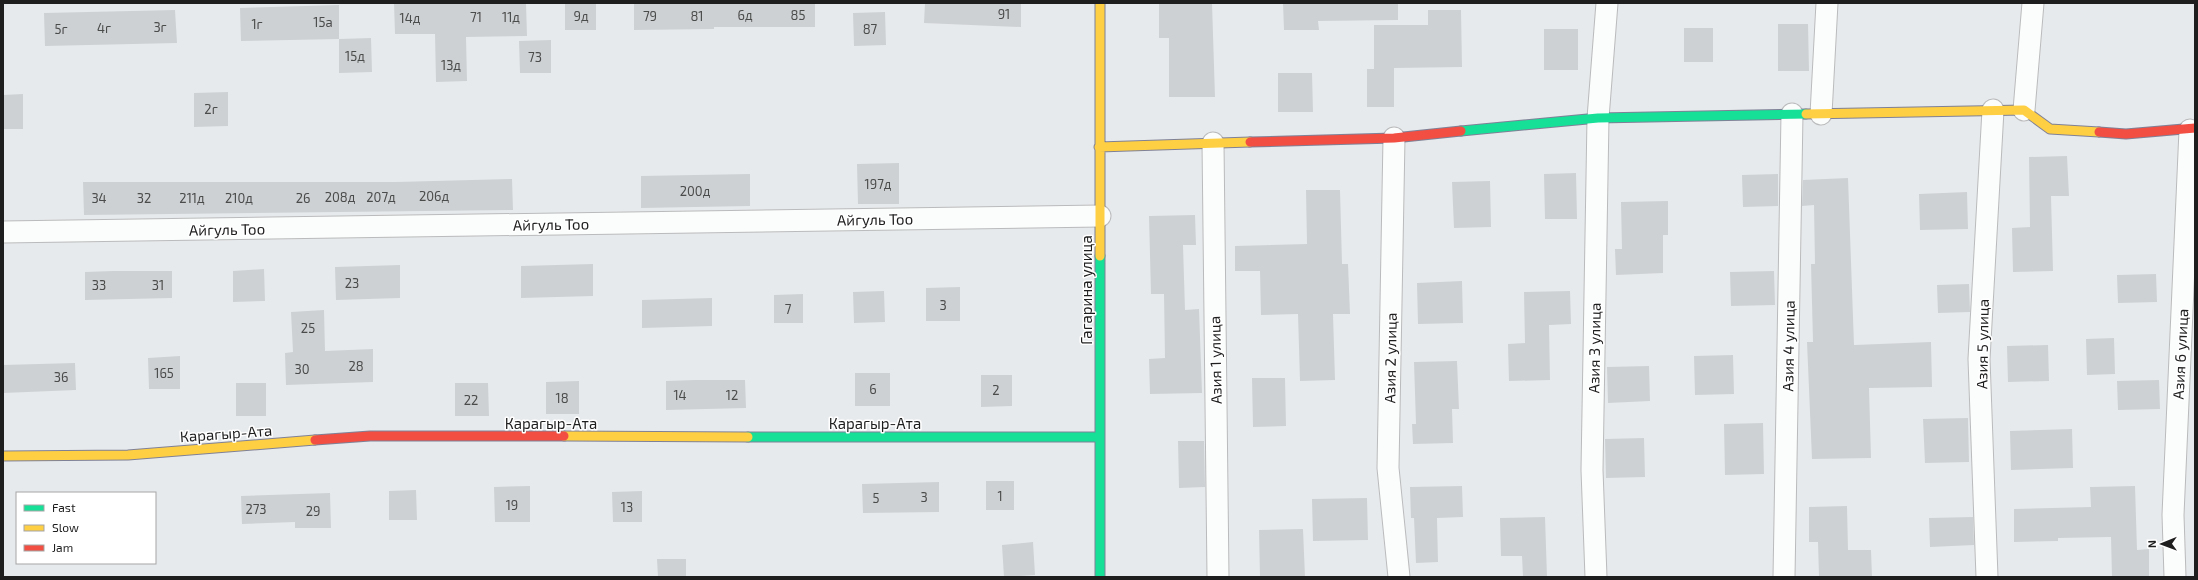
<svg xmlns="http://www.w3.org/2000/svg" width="2198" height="580" viewBox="0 0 2198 580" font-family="'Exo 2',sans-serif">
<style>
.building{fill:#ced1d3}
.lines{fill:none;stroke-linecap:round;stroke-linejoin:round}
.street-casing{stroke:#babbbc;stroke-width:23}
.fast-casing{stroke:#7f8197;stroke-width:11}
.slow-casing{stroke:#7f8197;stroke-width:11}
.jam-casing{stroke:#7f8197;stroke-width:11}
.street{stroke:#fbfcfc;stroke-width:21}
.fast{stroke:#16e098;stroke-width:9}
.slow{stroke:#ffcf43;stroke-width:9}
.jam{stroke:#f24e42;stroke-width:9}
.labels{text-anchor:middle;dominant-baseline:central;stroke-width:3;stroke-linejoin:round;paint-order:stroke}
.number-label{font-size:13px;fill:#4a4b4b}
.street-label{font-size:15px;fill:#1e1e1e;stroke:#fff}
</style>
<rect width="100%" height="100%" fill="#e7eaec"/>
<path class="building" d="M 394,3 L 526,3 L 527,36 L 466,37 L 467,81 L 436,82 L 435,34 L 395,34 Z
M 565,3 L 596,3 L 596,30 L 565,30 Z
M 634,3 L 815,3 L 815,27 L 714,27 L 714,29 L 634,30 Z
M 925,3 L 1021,3 L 1021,27 L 924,23 Z
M 1159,3 L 1212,3 L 1215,97 L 1169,97 L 1169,38 L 1159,38 Z
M 1283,3 L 1398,3 L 1398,20 L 1318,21 L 1319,30 L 1284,30 Z
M 339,5 L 339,39 L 371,38 L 372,72 L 339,73 L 339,39 L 241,41 L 240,8 Z
M 175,10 L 177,43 L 45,46 L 44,13 Z
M 1428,10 L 1461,10 L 1462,67 L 1394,68 L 1394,107 L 1367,107 L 1367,69 L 1374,69 L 1374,25 L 1428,25 Z
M 885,12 L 886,45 L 854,46 L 853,13 Z
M 1778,24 L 1808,24 L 1809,71 L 1778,71 Z
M 1684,28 L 1713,28 L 1713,62 L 1684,62 Z
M 1544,29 L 1578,29 L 1578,70 L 1544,70 Z
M 551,40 L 551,73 L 520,73 L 519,41 Z
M 1278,73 L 1312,73 L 1313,112 L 1278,112 Z
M 228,92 L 228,126 L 194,127 L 194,93 Z
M 23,94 L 23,129 L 3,129 L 3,95 Z
M 2067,156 L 2069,196 L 2051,196 L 2053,271 L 2013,272 L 2012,228 L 2030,227 L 2029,157 Z
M 899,163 L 899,204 L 858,204 L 857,164 Z
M 1576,173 L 1577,219 L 1545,219 L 1544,174 Z
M 750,174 L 750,206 L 641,208 L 641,176 Z
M 1778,174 L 1778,206 L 1743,207 L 1742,175 Z
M 1848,178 L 1854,345 L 1931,342 L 1932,387 L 1869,388 L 1871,458 L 1812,459 L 1807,342 L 1813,342 L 1811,264 L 1815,264 L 1814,205 L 1802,206 L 1803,180 Z
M 512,179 L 513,210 L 84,215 L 83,182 L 396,182 Z
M 1490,181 L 1491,227 L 1454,228 L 1452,182 Z
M 1306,190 L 1340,190 L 1342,264 L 1348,264 L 1350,314 L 1333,314 L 1335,380 L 1300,381 L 1298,314 L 1261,315 L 1260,271 L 1235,271 L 1235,246 L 1307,244 Z
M 1967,192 L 1968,229 L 1920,230 L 1919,194 Z
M 1668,201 L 1668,235 L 1663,235 L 1663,273 L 1616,275 L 1615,249 L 1622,249 L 1621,202 Z
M 1195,215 L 1196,245 L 1183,245 L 1185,310 L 1199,309 L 1202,393 L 1150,394 L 1149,359 L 1165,358 L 1164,294 L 1151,294 L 1149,216 Z
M 593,264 L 593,296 L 521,298 L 521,266 Z
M 400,265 L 400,298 L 336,300 L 335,267 Z
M 264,269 L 265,301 L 233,302 L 233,271 Z
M 113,271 L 172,271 L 172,298 L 85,300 L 85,272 Z
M 1774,271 L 1775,305 L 1731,306 L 1730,272 Z
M 2156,274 L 2157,302 L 2118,303 L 2117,275 Z
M 1462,281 L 1463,323 L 1418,324 L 1417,283 Z
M 1969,284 L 1970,312 L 1938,313 L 1937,285 Z
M 960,287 L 960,321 L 926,321 L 926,288 Z
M 884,291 L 885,322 L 854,323 L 853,292 Z
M 1570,291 L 1571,324 L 1549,325 L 1550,380 L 1509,381 L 1508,344 L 1525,343 L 1524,292 Z
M 803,294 L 803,323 L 774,323 L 774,295 Z
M 712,298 L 712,326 L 642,328 L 642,300 Z
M 324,310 L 325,351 L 373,349 L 373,382 L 286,385 L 285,353 L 293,352 L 291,312 Z
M 2114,338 L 2115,374 L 2087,375 L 2086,339 Z
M 2048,345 L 2049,381 L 2008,382 L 2007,346 Z
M 1733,355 L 1734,394 L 1695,395 L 1694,356 Z
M 180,356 L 180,389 L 149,389 L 148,358 Z
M 1457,361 L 1459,409 L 1452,409 L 1453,443 L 1413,444 L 1412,424 L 1416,424 L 1414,362 Z
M 75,363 L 76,390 L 3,393 L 3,365 Z
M 1649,366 L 1650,401 L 1608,403 L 1607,367 Z
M 855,373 L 890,373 L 890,406 L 855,406 Z
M 981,375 L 1012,375 L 1012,406 L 981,407 Z
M 1252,378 L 1285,378 L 1286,426 L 1253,427 Z
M 695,380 L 745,380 L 746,408 L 666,410 L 666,381 Z
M 2159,380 L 2160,409 L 2118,410 L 2117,381 Z
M 579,381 L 579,414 L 546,414 L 546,382 Z
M 236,383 L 266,383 L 266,416 L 236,416 Z
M 455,383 L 488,383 L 489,416 L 455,416 Z
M 1968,418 L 1969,462 L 1925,463 L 1923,419 Z
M 1763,423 L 1764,474 L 1725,475 L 1724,424 Z
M 2072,429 L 2073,468 L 2011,470 L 2010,431 Z
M 1644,438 L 1645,477 L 1606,478 L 1605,439 Z
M 1178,441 L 1204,441 L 1205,487 L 1179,488 Z
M 986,481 L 1014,481 L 1014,510 L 986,510 Z
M 939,482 L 939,512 L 863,513 L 862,484 Z
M 530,486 L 530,522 L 495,522 L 494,487 Z
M 1462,486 L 1463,517 L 1437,518 L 1438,562 L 1416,563 L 1414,518 L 1411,518 L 1410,487 Z
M 2135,486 L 2137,550 L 2149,549 L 2149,577 L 2112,577 L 2111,537 L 2058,538 L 2058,541 L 2014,542 L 2014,509 L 2091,507 L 2090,487 Z
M 416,490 L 417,520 L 389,520 L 389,491 Z
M 642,491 L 642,522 L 613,522 L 612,492 Z
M 330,493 L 331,528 L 295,528 L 295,522 L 242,524 L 241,496 Z
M 1367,498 L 1368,540 L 1313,541 L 1312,499 Z
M 1847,506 L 1848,550 L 1871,550 L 1872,577 L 1819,577 L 1818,542 L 1809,542 L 1809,507 Z
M 1545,517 L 1547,577 L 1523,577 L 1522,556 L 1501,556 L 1500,518 Z
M 1973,517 L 1974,545 L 1930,547 L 1929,518 Z
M 1303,529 L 1305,577 L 1260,577 L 1259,530 Z
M 1033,542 L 1035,575 L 1004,577 L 1002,545 Z
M 657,559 L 686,559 L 686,577 L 658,577 Z"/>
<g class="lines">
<g class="street-casing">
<path id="street" d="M 2024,110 L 2033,3
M 1821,114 L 1827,3
M 1394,138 L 1388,468 L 1399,577
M 1213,143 L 1218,577
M 3,232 L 1100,216
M 1596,577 L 1592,470 L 1598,118 L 1607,3
M 1784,577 L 1792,114
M 1987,577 L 1979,359 L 1993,110
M 2175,577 L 2173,515 L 2190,130"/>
</g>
<g class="fast-casing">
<path id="fast" d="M 1461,131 L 1598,118 L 1806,114
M 1100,256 L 1100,577
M 748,437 L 1100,437"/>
</g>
<g class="slow-casing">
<path id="slow" d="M 1100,3 L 1100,256
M 1806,114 L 2024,110 L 2050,129 L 2099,132
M 1099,147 L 1250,142
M 564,436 L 748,437
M 3,456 L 128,455 L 315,440"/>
</g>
<g class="jam-casing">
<path id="jam" d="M 2099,132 L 2126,134 L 2195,128
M 1250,142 L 1394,138 L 1461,131
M 315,440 L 370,436 L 564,436"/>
</g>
<use href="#street" class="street"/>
<use href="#fast" class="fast"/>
<use href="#slow" class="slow"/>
<use href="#jam" class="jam"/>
</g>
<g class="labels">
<g class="number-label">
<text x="1004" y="14">91</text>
<text x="745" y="15">6д</text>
<text x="798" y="15">85</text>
<text x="581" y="16">9д</text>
<text x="650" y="16">79</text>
<text x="697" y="16">81</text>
<text x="476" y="17">71</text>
<text x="511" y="17">11д</text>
<text x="410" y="18">14д</text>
<text x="323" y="22">15а</text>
<text x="257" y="24">1г</text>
<text x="160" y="27">3г</text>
<text x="104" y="28">4г</text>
<text x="61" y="29">5г</text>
<text x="870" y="29">87</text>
<text x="355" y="56">15д</text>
<text x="535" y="57">73</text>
<text x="451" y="65">13д</text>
<text x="211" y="109">2г</text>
<text x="878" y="184">197д</text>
<text x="695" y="191">200д</text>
<text x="434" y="196">206д</text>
<text x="340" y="197">208д</text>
<text x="381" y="197">207д</text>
<text x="99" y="198">34</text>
<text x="144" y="198">32</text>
<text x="192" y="198">211д</text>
<text x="239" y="198">210д</text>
<text x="303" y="198">26</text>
<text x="352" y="283">23</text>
<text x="99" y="285">33</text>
<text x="158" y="285">31</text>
<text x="943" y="305">3</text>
<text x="788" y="309">7</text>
<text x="308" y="328">25</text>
<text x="356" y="366">28</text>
<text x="302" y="369">30</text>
<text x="164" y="373">165</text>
<text x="61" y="377">36</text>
<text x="873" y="389">6</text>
<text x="996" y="390">2</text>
<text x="680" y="395">14</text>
<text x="732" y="395">12</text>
<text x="562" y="398">18</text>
<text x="471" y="400">22</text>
<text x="1000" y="496">1</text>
<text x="924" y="497">3</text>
<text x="876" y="498">5</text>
<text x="512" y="505">19</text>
<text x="627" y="507">13</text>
<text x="256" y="509">273</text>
<text x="313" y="511">29</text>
</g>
<g class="street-label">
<text transform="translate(875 219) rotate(-1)">Айгуль Тоо</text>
<text transform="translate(551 224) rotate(-1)">Айгуль Тоо</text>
<text transform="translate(227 229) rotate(-1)">Айгуль Тоо</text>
<text transform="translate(1086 290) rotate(-90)">Гагарина улица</text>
<text transform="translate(1982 344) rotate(-89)">Азия 5 улица</text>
<text transform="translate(1788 346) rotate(-89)">Азия 4 улица</text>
<text transform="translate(1594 348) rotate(-89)">Азия 3 улица</text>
<text transform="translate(2180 354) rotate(-87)">Азия 6 улица</text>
<text transform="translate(1390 358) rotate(-89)">Азия 2 улица</text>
<text transform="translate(1215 360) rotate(-91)">Азия 1 улица</text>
<text x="551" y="423">Карагыр-Ата</text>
<text x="875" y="423">Карагыр-Ата</text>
<text transform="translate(226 433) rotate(-4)">Карагыр-Ата</text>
</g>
</g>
<rect width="2198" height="580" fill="none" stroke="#1e1e1e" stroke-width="8"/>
<rect x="16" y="492" width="140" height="72" fill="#ffffff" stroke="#a5a5a5"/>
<rect x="24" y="505" width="20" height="6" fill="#16e098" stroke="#a5a5a5"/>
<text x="52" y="512" font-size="12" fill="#1e1e1e">Fast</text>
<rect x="24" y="525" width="20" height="6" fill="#ffcf43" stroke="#a5a5a5"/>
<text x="52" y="532" font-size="12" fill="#1e1e1e">Slow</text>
<rect x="24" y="545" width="20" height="6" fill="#f24e42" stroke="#a5a5a5"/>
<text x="52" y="552" font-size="12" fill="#1e1e1e">Jam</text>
<g transform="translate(2162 544) rotate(269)" stroke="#ffffff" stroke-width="3" paint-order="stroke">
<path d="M0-3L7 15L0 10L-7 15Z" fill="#1e1e1e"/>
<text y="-6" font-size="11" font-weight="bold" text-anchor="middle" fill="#1e1e1e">N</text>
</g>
</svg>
